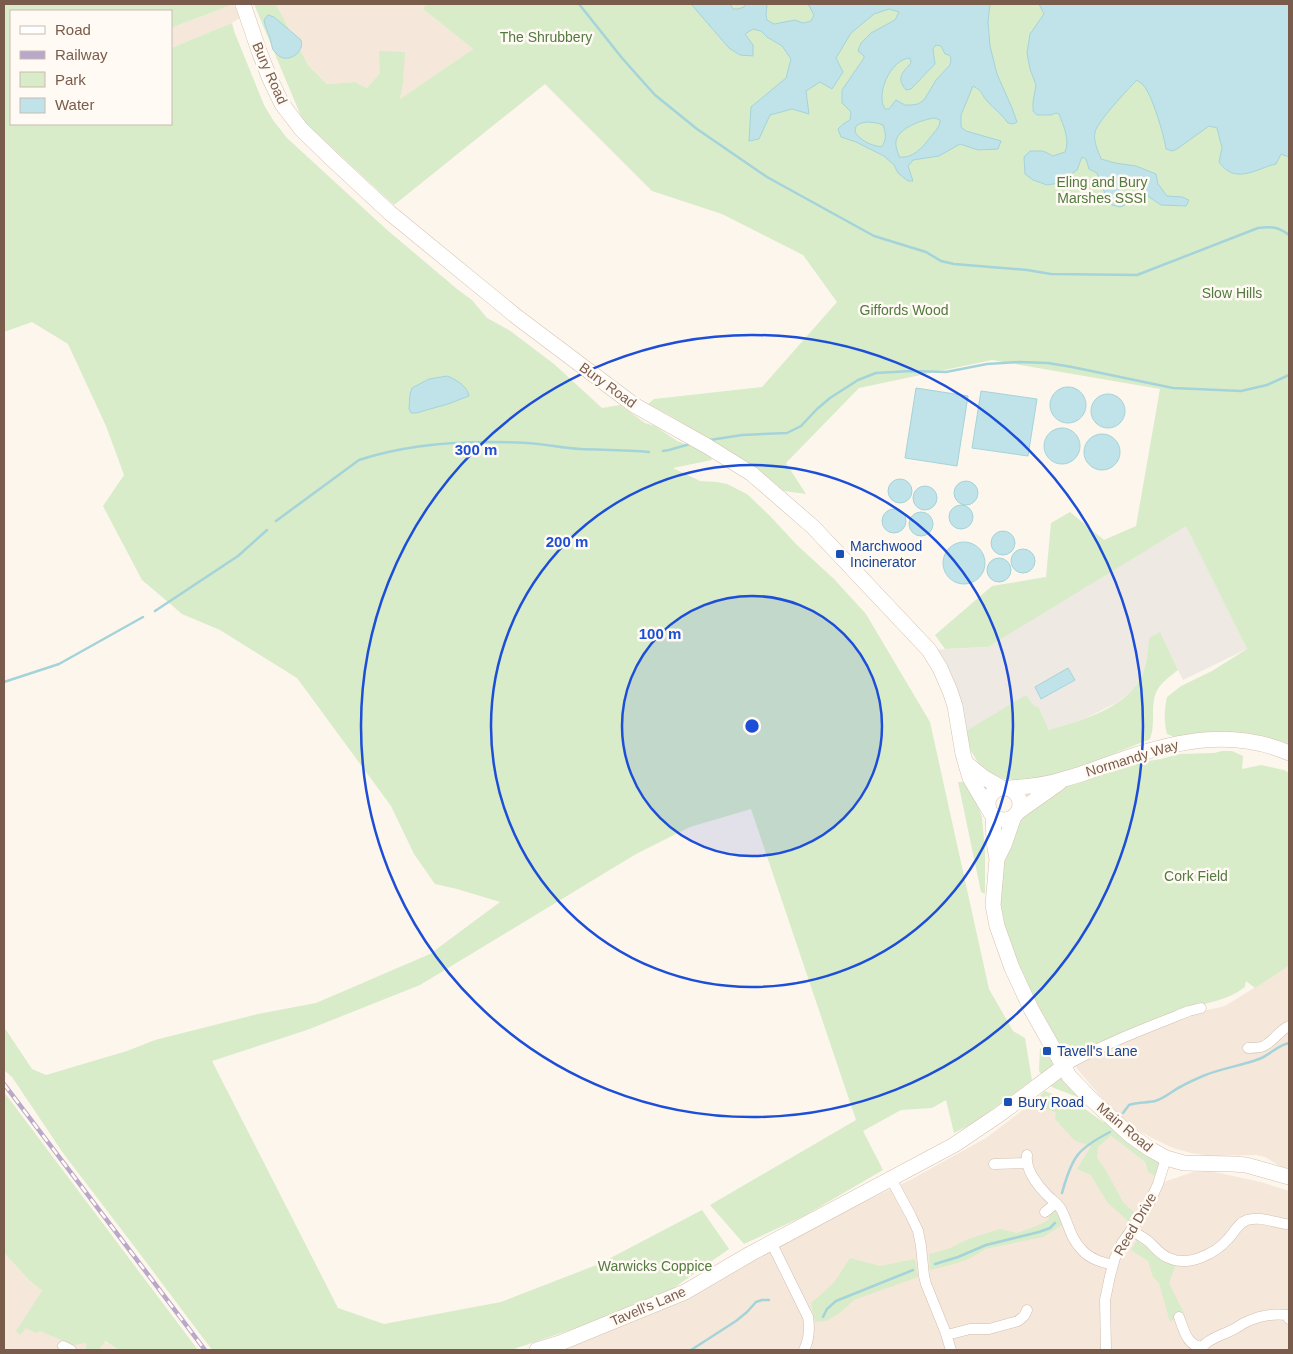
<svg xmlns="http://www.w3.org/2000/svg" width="1293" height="1354" viewBox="0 0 1293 1354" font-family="Helvetica,sans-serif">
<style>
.residential{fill:#f5e8da}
.industrial{fill:#efe9e4}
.green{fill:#d8ecc9}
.water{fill:#bfe3e8;stroke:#a5d3da;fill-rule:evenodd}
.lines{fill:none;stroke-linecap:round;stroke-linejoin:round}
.stream{stroke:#a5d3da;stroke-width:2.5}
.street-casing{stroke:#d1beb0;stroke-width:11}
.secondary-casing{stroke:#d6c0b0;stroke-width:16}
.street{stroke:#fff;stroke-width:10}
.secondary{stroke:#fff;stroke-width:15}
.rail-casing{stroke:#b9a8c9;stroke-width:4.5}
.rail{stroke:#fffaf3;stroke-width:2.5;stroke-dasharray:8;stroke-linecap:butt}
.ring{fill:none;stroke:#1d4ed8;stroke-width:2.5}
.transit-dot{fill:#1a4fb4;stroke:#fffaf3;stroke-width:2}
.labels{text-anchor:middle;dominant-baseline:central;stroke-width:5;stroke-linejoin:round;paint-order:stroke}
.park-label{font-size:14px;fill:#537a41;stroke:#fffaf3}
.street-label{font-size:14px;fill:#7a5c4d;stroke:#fffaf3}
.transit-label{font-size:14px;fill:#164399;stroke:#fffaf3;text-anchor:start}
.centre{fill:#1d4ed8;stroke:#fffaf3;stroke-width:2.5}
.ring-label{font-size:15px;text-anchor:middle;font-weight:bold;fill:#1d4ed8;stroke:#fffaf3;stroke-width:5;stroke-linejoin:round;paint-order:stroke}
</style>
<rect width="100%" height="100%" fill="#fdf6ec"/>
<path class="residential" d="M 234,4 L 240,18 L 232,23 L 171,48 L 171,28 Z
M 276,4 L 426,4 L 423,9 L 473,49 L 400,99 L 403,84 L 404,52 L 380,73 L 367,88 L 355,82 L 327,84 L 308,65 Z
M 1289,966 L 1289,1169 L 1281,1167 L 1265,1157 L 1256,1155 L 1211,1156 L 1191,1153 L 1173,1148 L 1152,1138 L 1128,1125 L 1100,1096 L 1074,1065 L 1101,1051 L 1190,1014 L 1225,1006 Z
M 1032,1103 L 1056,1113 L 1075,1141 L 1098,1147 L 1111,1136 L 1145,1162 L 1148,1172 L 1164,1182 L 1193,1172 L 1210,1171 L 1261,1182 L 1289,1191 L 1289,1350 L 552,1350 L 912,1179 L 986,1138 Z
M 4,1253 L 30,1281 L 92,1334 L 117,1349 L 130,1350 L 4,1350 Z"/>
<path class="industrial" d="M 1186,525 L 1247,649 L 1183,680 L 1160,633 L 1147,656 L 1144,670 L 1140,679 L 1131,692 L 1116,703 L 1084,719 L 1049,730 L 1038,706 L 963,733 L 929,650 L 988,647 Z"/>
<path class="green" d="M 4,4 L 234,4 L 171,28 L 171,11 L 11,11 L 11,124 L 171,124 L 171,48 L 232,23 L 234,31 L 264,105 L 273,120 L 287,138 L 386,229 L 457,289 L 472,300 L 487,318 L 509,330 L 554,364 L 602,408 L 620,405 L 645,423 L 655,426 L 677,441 L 701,450 L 710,456 L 712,460 L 673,468 L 700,481 L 717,482 L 727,484 L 747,494 L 769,515 L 797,545 L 834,579 L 866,614 L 930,722 L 989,989 L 1013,1031 L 1025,1038 L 1032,1080 L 975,1122 L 954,1133 L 946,1100 L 932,1108 L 901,1110 L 863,1131 L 883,1170 L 804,1216 L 744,1244 L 710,1205 L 856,1120 L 751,809 L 690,827 L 636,854 L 420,985 L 307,1030 L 212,1061 L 338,1308 L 384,1324 L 501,1302 L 599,1264 L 702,1210 L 729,1249 L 671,1290 L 582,1326 L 511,1350 L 212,1350 L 137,1250 L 63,1153 L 12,1077 L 4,1070 L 4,1027 L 32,1069 L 46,1075 L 127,1051 L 155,1040 L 258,1014 L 316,1003 L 430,954 L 500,902 L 457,889 L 435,884 L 414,854 L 391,806 L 297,678 L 220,630 L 182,614 L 142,580 L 103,506 L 124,475 L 106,426 L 68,344 L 32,322 L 4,332 Z
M 254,4 L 276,4 L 308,65 L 327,84 L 355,82 L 367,88 L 380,73 L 379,51 L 405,52 L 403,84 L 400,99 L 473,49 L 423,9 L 426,4 L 1289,4 L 1289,746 L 1203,734 L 1174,737 L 1167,734 C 1164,723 1164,709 1167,697 L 1181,686 L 1212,671 L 1247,649 L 1186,526 L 988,647 L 945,649 L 935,635 L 992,586 L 1046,577 L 1051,523 L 1070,512 L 1104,540 L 1136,526 L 1160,389 L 992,360 L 859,388 L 786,463 L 806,494 L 784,491 L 770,479 L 710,440 L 669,415 L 648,404 L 654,399 L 762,387 L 837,302 L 803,255 L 722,214 L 652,191 L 545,84 L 394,205 L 303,121 Z
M 1160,632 L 1178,670 C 1158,686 1153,689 1153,716 C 1153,724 1153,731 1150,739 L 1069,772 L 1025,781 L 1004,779 L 991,773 L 979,764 L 968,746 L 963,733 L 1026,695 L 1035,707 L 1038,706 L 1049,730 C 1082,720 1129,708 1143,673 C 1147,662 1148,650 1149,638 Z
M 1222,751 L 1232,751 L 1243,756 L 1242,769 L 1261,765 L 1284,770 L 1289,773 L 1289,966 L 1255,988 L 1246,981 L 1245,987 C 1227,1001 1206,1003 1184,1009 C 1161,1016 1138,1027 1115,1036 C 1102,1041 1083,1054 1069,1054 L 1059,1043 L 1016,966 L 1000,914 L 1001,871 L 1008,843 L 1017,824 L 1030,812 L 1066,785 L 1117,766 L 1161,759 L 1179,754 L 1214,753 Z
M 958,782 L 969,782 L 982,817 L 985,851 L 985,894 L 981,892 Z
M 1040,1048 C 1047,1053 1052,1057 1053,1066 L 1042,1075 L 1039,1071 Z
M 1060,1077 L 1065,1079 L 1088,1101 L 1054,1088 L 1047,1084 Z
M 1045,1091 L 1081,1106 L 1103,1122 L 1108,1122 L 1160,1160 L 1156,1177 L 1148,1172 L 1145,1162 L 1111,1136 L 1098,1147 L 1097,1158 L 1104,1167 L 1123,1202 L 1135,1213 L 1129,1222 L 1107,1202 L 1091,1175 L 1077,1169 L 1091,1146 L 1075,1141 L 1055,1119 L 1056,1113 L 1032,1103 Z
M 4,1092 L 198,1350 L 130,1350 L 117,1349 L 105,1341 L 99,1350 L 85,1350 L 87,1344 L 85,1343 L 73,1345 L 40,1331 L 36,1333 L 26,1328 L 20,1335 L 16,1331 L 42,1291 L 30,1281 L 4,1253 Z
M 1055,1210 L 1061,1221 L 1062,1225 L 1043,1237 L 985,1249 C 969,1262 950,1265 930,1270 L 929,1254 L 948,1249 L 968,1239 L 1000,1229 L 1017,1233 L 1039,1225 L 1048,1220 L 1051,1213 Z
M 1137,1240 L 1158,1257 L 1176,1264 L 1169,1283 L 1184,1313 L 1170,1322 L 1159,1283 L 1153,1277 L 1148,1261 L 1131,1250 Z
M 850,1258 L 880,1266 L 915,1259 L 918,1277 L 854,1300 L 840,1313 L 826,1321 L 815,1322 L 811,1303 L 826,1290 L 835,1281 Z"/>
<path class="water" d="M 691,4 L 730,4 L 733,9 L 738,9 L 744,7 L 746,4 L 767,4 L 766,15 L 767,20 L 774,24 L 795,20 L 803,23 L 811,21 L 814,15 L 808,4 L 990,4 L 988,22 L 990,46 L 997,74 L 1012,108 L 1017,122 L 1013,124 L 1008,123 C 1002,114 994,109 987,101 C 980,93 984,92 973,86 L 961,115 L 961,127 L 966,131 L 1001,141 L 998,149 L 978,150 L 960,144 L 939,156 L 913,160 L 908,166 L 913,181 L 908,181 L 898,173 L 894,165 L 884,156 L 856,142 L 841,137 L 838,129 L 843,124 L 850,120 L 851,112 L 842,103 L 842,90 L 864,58 L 864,56 L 858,51 L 861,43 L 871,33 L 895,20 L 899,12 L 889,9 L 874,14 L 851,33 L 836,58 L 843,72 L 832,89 L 820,82 L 806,91 L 809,114 L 792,109 L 770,115 L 759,139 L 749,141 L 751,107 L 786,78 L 791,59 L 782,46 L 767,37 L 761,31 L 753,29 L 745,34 L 753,45 L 753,56 L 740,55 L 729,48 ZM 936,45 L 941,46 L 945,54 L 949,55 L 951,58 L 950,65 L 936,80 L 924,100 L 918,104 L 911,105 L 905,105 L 896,100 L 889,109 L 885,109 C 875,94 891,59 910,58 L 911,63 C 902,73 896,78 906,90 L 911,89 L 935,64 L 933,49 ZM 935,118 L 940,120 C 940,126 937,129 933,134 C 925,144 915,159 899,157 C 898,152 895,146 896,141 C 898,128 924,119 935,118 ZM 868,122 L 877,123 L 883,125 C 886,133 887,141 881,147 C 870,145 861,141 855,132 L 856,126 L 861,123 Z
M 1039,4 L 1289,4 L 1289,157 L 1281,154 L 1276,164 C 1261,167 1243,180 1228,171 C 1225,169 1221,165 1219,162 L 1222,148 L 1217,128 L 1209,126 L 1177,149 L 1172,151 L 1166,149 C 1164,135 1152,94 1143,85 C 1143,84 1137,81 1137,80 C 1127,90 1098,121 1095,132 C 1093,142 1098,150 1101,159 L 1115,163 L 1136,166 L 1156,174 L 1158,184 L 1167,196 L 1182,197 L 1189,200 L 1186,206 L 1161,205 L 1130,184 L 1119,184 L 1119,194 L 1125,205 L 1120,207 L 1109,204 L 1097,173 L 1089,169 L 1086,159 L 1082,157 L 1077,170 L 1059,183 L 1047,185 L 1033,180 L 1025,174 L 1024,157 L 1030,151 L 1043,151 L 1053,156 L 1065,152 C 1070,140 1064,127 1059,114 L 1056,113 L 1051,115 L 1037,115 L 1033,111 L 1033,102 L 1036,85 L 1030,69 L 1027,53 L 1030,34 L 1044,14 Z
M 268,15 L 274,17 L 301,40 C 305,52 289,63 279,56 C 278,55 274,51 273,50 C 272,47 271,42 270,38 C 268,32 265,27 264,20 Z
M 447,376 C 456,379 468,387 469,396 L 448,404 L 416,413 L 411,413 L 409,409 L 410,394 L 412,388 L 429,379 Z
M1050 405a18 18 0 1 1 36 0a18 18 0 1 1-36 0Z
M 916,388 L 968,396 L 957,466 L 905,458 Z
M 981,391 L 1037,399 L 1028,456 L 972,448 Z
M1091 411a17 17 0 1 1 34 0a17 17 0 1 1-34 0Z
M1044 446a18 18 0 1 1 36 0a18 18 0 1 1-36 0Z
M1084 452a18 18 0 1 1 36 0a18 18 0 1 1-36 0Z
M888 491a12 12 0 1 1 24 0a12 12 0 1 1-24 0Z
M954 493a12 12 0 1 1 24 0a12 12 0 1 1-24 0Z
M913 498a12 12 0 1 1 24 0a12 12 0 1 1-24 0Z
M949 517a12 12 0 1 1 24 0a12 12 0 1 1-24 0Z
M882 521a12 12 0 1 1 24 0a12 12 0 1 1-24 0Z
M909 524a12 12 0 1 1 24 0a12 12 0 1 1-24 0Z
M991 543a12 12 0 1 1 24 0a12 12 0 1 1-24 0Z
M943 563a21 21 0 1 1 42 0a21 21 0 1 1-42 0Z
M1011 561a12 12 0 1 1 24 0a12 12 0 1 1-24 0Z
M987 570a12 12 0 1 1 24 0a12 12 0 1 1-24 0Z
M 1068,668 L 1075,680 L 1041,699 L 1035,687 Z"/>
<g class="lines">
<path class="stream" d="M 579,4 L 622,58 L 646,85 L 655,95 L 697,129 L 767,177 L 874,236 L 926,252 L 941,261 L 954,264 L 1027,270 L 1051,274 L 1137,275 L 1258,228 C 1271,226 1279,227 1289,235
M 710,440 L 742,435 L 787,433 L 801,426 L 817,409 L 830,398 L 858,380 L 876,373 L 911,371 L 946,372 L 987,364 L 1019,362 L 1048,363 L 1072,367 L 1173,388 L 1241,391 L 1267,385 L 1289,375
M 663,451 L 669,450 L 690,444
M 276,521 L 359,460 C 413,442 471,440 527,443 C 545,444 562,448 580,449 C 603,450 626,450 649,452
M 155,611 L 238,556 L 267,530
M 4,682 L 59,664 L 143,617
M 1123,1113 L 1129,1105 C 1137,1102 1146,1103 1155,1101 C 1166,1098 1173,1090 1182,1086 C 1189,1082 1196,1079 1203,1076 C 1222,1068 1241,1066 1259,1059 C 1270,1055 1278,1045 1289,1043
M 1062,1193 C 1072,1157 1077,1149 1110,1132
M 935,1264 L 958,1257 L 986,1245 L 1039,1232 L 1050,1228 L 1055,1223
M 823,1317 L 827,1309 L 836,1301 L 913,1270
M 691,1350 L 736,1321 L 747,1312 L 756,1302 L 762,1300 L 769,1300"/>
<g class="street-casing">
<path id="street" d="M 1248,1048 C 1252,1048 1257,1048 1261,1047 C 1272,1044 1278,1031 1289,1026
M 1063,1067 C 1103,1044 1146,1028 1189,1011 L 1201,1008
M 1027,1155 C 1025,1169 1037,1185 1047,1195 C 1052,1200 1057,1203 1061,1209 C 1068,1222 1070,1238 1082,1250 C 1090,1259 1101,1262 1113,1265
M 994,1164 L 1027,1163
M 891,1179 L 911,1216 L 918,1231 L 921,1246 L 924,1276 L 926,1284 L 945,1331 L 951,1350
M 1045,1212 L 1056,1203
M 1131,1230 C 1137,1234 1143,1237 1148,1241 C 1155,1247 1160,1255 1169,1258 C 1188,1267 1215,1254 1228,1239 C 1234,1233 1238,1223 1247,1220 C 1260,1216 1273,1222 1286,1224
M 771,1242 L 808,1317 C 810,1329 809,1340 804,1350
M 1179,1317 C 1184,1330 1187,1346 1202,1347 C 1210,1338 1220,1336 1230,1331 C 1235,1329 1239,1326 1244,1323 C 1258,1316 1272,1313 1287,1315 L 1289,1319
M 947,1335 L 970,1329 L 989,1329 L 1018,1321 L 1024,1316 L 1027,1310
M 63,1346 L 71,1350
M 1106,1350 L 1105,1300 L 1110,1276 L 1115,1258 L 1122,1243 L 1148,1206 L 1158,1184 L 1166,1158"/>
</g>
<g class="secondary-casing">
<path id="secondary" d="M 243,4 L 259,51 L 270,79 L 282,104 L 301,129 L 333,160 L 390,213 L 517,317 L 634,405 L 707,446 L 752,474 L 813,527 L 929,650 L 940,668 L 950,691 L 955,706 L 963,754 L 970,778 L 989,810
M 966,763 L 983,777 L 1002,788
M 1008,788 C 1027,787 1046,785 1064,779 C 1085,774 1105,765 1126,758 C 1180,740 1234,729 1289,753
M988 804a16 16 0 1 1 32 0a16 16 0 1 1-32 0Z
M 1018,812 L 1059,783
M 993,815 L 994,842 L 997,859 L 993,905 L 997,926 L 1012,968 L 1031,1009 L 1069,1076 L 1089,1097 L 1130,1135 L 1150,1149 L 1166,1158 L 1184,1163 L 1233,1164 L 1246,1165 L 1289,1177
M 997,859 L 1004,845 L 1014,816
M 537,1350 L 560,1343 L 685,1292 L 750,1254 L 954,1145 L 1000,1114 L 1063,1067"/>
</g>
<use href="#street" class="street"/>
<use href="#secondary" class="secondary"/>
<g class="rail-casing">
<path id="rail" d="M 4,1084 L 205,1350"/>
</g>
<use href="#rail" class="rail"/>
</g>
<circle cx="752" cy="726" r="130" fill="#1d4ed8" fill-opacity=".12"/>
<g class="ring">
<circle cx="752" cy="726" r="130"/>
<circle cx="752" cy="726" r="261"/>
<circle cx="752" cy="726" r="391"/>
</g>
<g class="transit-dot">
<rect x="835" y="549" width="10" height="10" rx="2.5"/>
<rect x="1042" y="1046" width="10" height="10" rx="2.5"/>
<rect x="1003" y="1097" width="10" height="10" rx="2.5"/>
</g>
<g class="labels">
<g class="park-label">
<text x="546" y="37">The Shrubbery</text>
<text x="1102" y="182">Eling and Bury<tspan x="1102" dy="16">Marshes SSSI</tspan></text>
<text x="1232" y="293">Slow Hills</text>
<text x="904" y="310">Giffords Wood</text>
<text x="1196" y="876">Cork Field</text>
<text x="655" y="1266">Warwicks Coppice</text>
</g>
<g class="street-label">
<text transform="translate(270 73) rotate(66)">Bury Road</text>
<text transform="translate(608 385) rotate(36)">Bury Road</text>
<text transform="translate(1132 758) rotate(-17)">Normandy Way</text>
<text transform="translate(1125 1127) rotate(40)">Main Road</text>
<text transform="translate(1135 1224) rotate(-60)">Reed Drive</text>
<text transform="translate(648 1306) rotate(-23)">Tavell's Lane</text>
</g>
<g class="transit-label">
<text x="850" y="546">Marchwood<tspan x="850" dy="16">Incinerator</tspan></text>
<text x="1057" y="1051">Tavell's Lane</text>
<text x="1018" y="1102">Bury Road</text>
</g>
</g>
<circle cx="752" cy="726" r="8" class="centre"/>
<g class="ring-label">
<text x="476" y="455">300 m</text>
<text x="567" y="547">200 m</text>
<text x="660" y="639">100 m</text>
</g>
<rect width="1293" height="1354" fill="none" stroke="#7a5c4d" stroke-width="10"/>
<rect x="10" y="10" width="162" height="115" fill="#fffaf3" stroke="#cabbb1"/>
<rect x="20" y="26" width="25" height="8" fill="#ffffff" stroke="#cabbb1"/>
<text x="55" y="35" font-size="15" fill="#7a5c4d">Road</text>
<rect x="20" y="51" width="25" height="8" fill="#b9a8c9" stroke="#cabbb1"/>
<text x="55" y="60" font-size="15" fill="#7a5c4d">Railway</text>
<rect x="20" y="72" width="25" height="15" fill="#d8ecc9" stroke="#cabbb1"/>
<text x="55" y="85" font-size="15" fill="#7a5c4d">Park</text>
<rect x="20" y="98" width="25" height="15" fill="#bfe3e8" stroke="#cabbb1"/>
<text x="55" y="110" font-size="15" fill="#7a5c4d">Water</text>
</svg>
